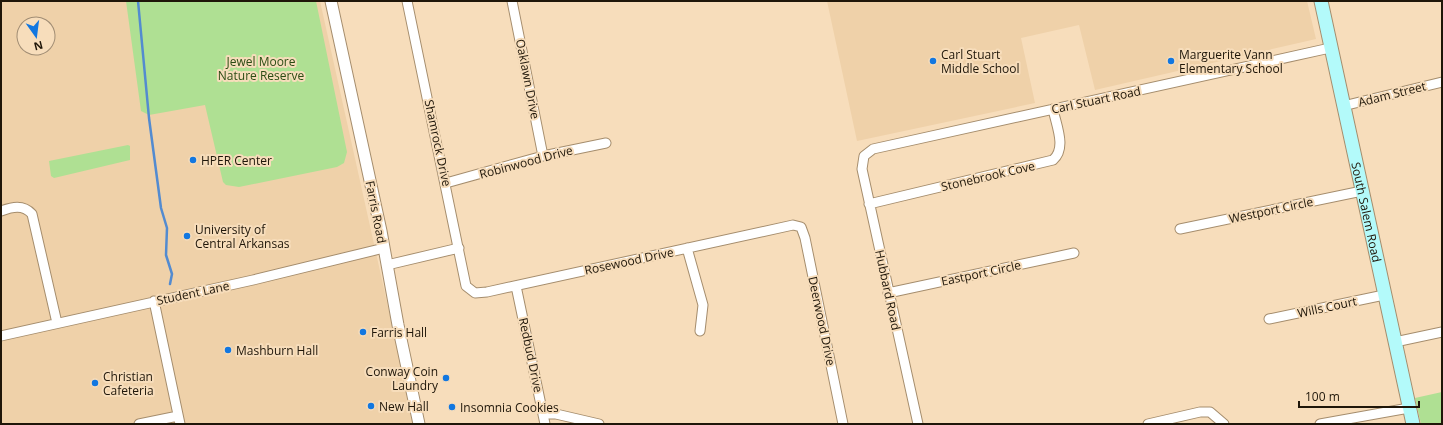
<svg xmlns="http://www.w3.org/2000/svg" width="1443" height="425" viewBox="0 0 1443 425" font-family="'Open Sans',sans-serif">
<style>
.built{fill:#efd1a9;fill-rule:evenodd}
.green{fill:#afe093}
.lines{fill:none;stroke-linecap:round;stroke-linejoin:round}
.stream{stroke:#538bd0;stroke-width:2.5}
.minor-casing{stroke:#a58d6d;stroke-width:11}
.tertiary-casing{stroke:#a58d6d;stroke-width:13}
.secondary-casing{stroke:#a58d6d;stroke-width:15}
.minor{stroke:#fff;stroke-width:9}
.tertiary{stroke:#fff;stroke-width:11}
.secondary{stroke:#b3fafa;stroke-width:13}
.poi-dot{fill:#1277e0;stroke:#f7ddbb;stroke-width:1.5}
.labels{text-anchor:middle;dominant-baseline:central;stroke-width:4;stroke-linejoin:round;paint-order:stroke}
.poi-label{font-size:12px;fill:#1f1609;stroke:#f7ddbb;text-anchor:start}
.park-label{font-size:12px;fill:#2b4c14;stroke:#f7ddbb}
.street-label{font-size:12px;fill:#1f1609;stroke:#f7ddbb}
</style>
<rect width="100%" height="100%" fill="#f7ddbb"/>
<path class="built" d="M 1,1 L 320,1 L 414,424 L 1,424 ZM 24,24 L 48,24 L 48,48 L 24,48 Z
M 827,1 L 1307,1 L 1316,39 L 1095,90 L 1079,25 L 1021,38 L 1035,103 L 857,141 Z"/>
<path class="green" d="M 126,1 L 316,1 L 347,152 L 344,163 L 337,167 L 239,187 L 226,185 L 223,182 L 205,105 L 149,115 L 141,111 Z
M 128,145 L 130,146 L 130,160 L 54,178 L 51,176 L 49,161 Z
M 1442,392 L 1442,424 L 1421,424 L 1415,398 Z"/>
<g class="lines">
<path class="stream" d="M 138,1 L 149,118 L 161,208 L 167,228 L 166,255 L 172,274 L 170,284"/>
<g class="minor-casing">
<path id="minor" d="M 407,1 L 466,286 L 475,293 L 487,292 L 793,225 L 801,227 L 805,238 L 843,424
M 512,1 L 543,156
M 1343,106 L 1442,82
M 446,183 L 543,156 L 606,143
M 869,204 L 1053,160 C 1067,148 1056,125 1053,109
M 1,211 C 12,207 23,204 32,214 L 57,323
M 1180,229 L 1362,191
M 687,248 L 703,305 L 700,331
M 387,265 L 459,248
M 516,286 L 545,424
M 888,293 L 1074,253
M 154,301 L 180,424
M 1269,319 L 1384,295
M 1,336 L 253,280 L 384,248
M 1395,342 L 1442,332
M 543,414 L 556,414 L 599,424
M 139,424 L 178,416
M 918,424 L 862,169 L 864,156 L 873,149 L 1330,48
M 1148,424 L 1200,412 L 1210,412 L 1224,424
M 1320,424 L 1409,408"/>
</g>
<g class="tertiary-casing">
<path id="tertiary" d="M 331,1 L 381,231 L 398,325 L 419,424"/>
</g>
<g class="secondary-casing">
<g id="secondary">
<path id="s1" d="M 1321,1 L 1413,424"/>
</g>
</g>
<use href="#minor" class="minor"/>
<use href="#tertiary" class="tertiary"/>
<use href="#secondary" class="secondary"/>
</g>
<g class="poi-dot">
<circle cx="933" cy="61" r="4"/>
<circle cx="1171" cy="61" r="4"/>
<circle cx="193" cy="160" r="4"/>
<circle cx="187" cy="236" r="4"/>
<circle cx="363" cy="332" r="4"/>
<circle cx="228" cy="350" r="4"/>
<circle cx="446" cy="378" r="4"/>
<circle cx="95" cy="383" r="4"/>
<circle cx="371" cy="406" r="4"/>
<circle cx="452" cy="407" r="4"/>
</g>
<g class="labels">
<g class="poi-label">
<text x="941" y="54">Carl Stuart<tspan x="941" dy="14">Middle School</tspan></text>
<text x="1179" y="54">Marguerite Vann<tspan x="1179" dy="14">Elementary School</tspan></text>
<text x="201" y="160">HPER Center</text>
<text x="195" y="229">University of<tspan x="195" dy="14">Central Arkansas</tspan></text>
<text x="371" y="332">Farris Hall</text>
<text x="236" y="350">Mashburn Hall</text>
<text x="438" y="371" text-anchor="end">Conway Coin<tspan x="438" dy="14">Laundry</tspan></text>
<text x="103" y="376">Christian<tspan x="103" dy="14">Cafeteria</tspan></text>
<text x="379" y="406">New Hall</text>
<text x="460" y="407">Insomnia Cookies</text>
</g>
<g class="park-label">
<text x="261" y="61">Jewel Moore<tspan x="261" dy="14">Nature Reserve</tspan></text>
</g>
<g class="street-label">
<text transform="translate(528 79) rotate(79)">Oaklawn Drive</text>
<text transform="translate(1392 94) rotate(-14)">Adam Street</text>
<text transform="translate(1096 100) rotate(-12)">Carl Stuart Road</text>
<text transform="translate(438 143) rotate(78)">Shamrock Drive</text>
<text transform="translate(526 162) rotate(-15)">Robinwood Drive</text>
<text transform="translate(988 176) rotate(-13)">Stonebrook Cove</text>
<text transform="translate(1271 210) rotate(-12)">Westport Circle</text>
<text transform="translate(376 212) rotate(79)">Farris Road</text>
<text stroke="none"><textPath href="#s1" startOffset="216">South Salem Road</textPath></text>
<text transform="translate(629 261) rotate(-12)">Rosewood Drive</text>
<text transform="translate(981 273) rotate(-12)">Eastport Circle</text>
<text transform="translate(888 290) rotate(78)">Hubbard Road</text>
<text transform="translate(193 293) rotate(-12)">Student Lane</text>
<text transform="translate(1327 307) rotate(-12)">Wills Court</text>
<text transform="translate(822 321) rotate(78)">Deerwood Drive</text>
<text transform="translate(531 355) rotate(78)">Redbud Drive</text>
</g>
</g>
<rect width="1443" height="425" fill="none" stroke="#1f1609" stroke-width="4"/>
<g transform="translate(36 36) rotate(166)"><circle r="19" fill="#f7ddbb" stroke="#a18d74"/>
<path d="M0-3L7 15L0 10L-7 15Z" fill="#1277e0"/>
<text y="-6" font-size="11" font-weight="bold" text-anchor="middle" fill="#1f1609">N</text>
</g>
<path d="M1299 401v6h120v-6" fill="none" stroke="#1f1609" stroke-width="2"/>
<text x="1305" y="401" font-size="12" fill="#1f1609" stroke="#f7ddbb" stroke-width="3" paint-order="stroke">100 m</text>
</svg>
